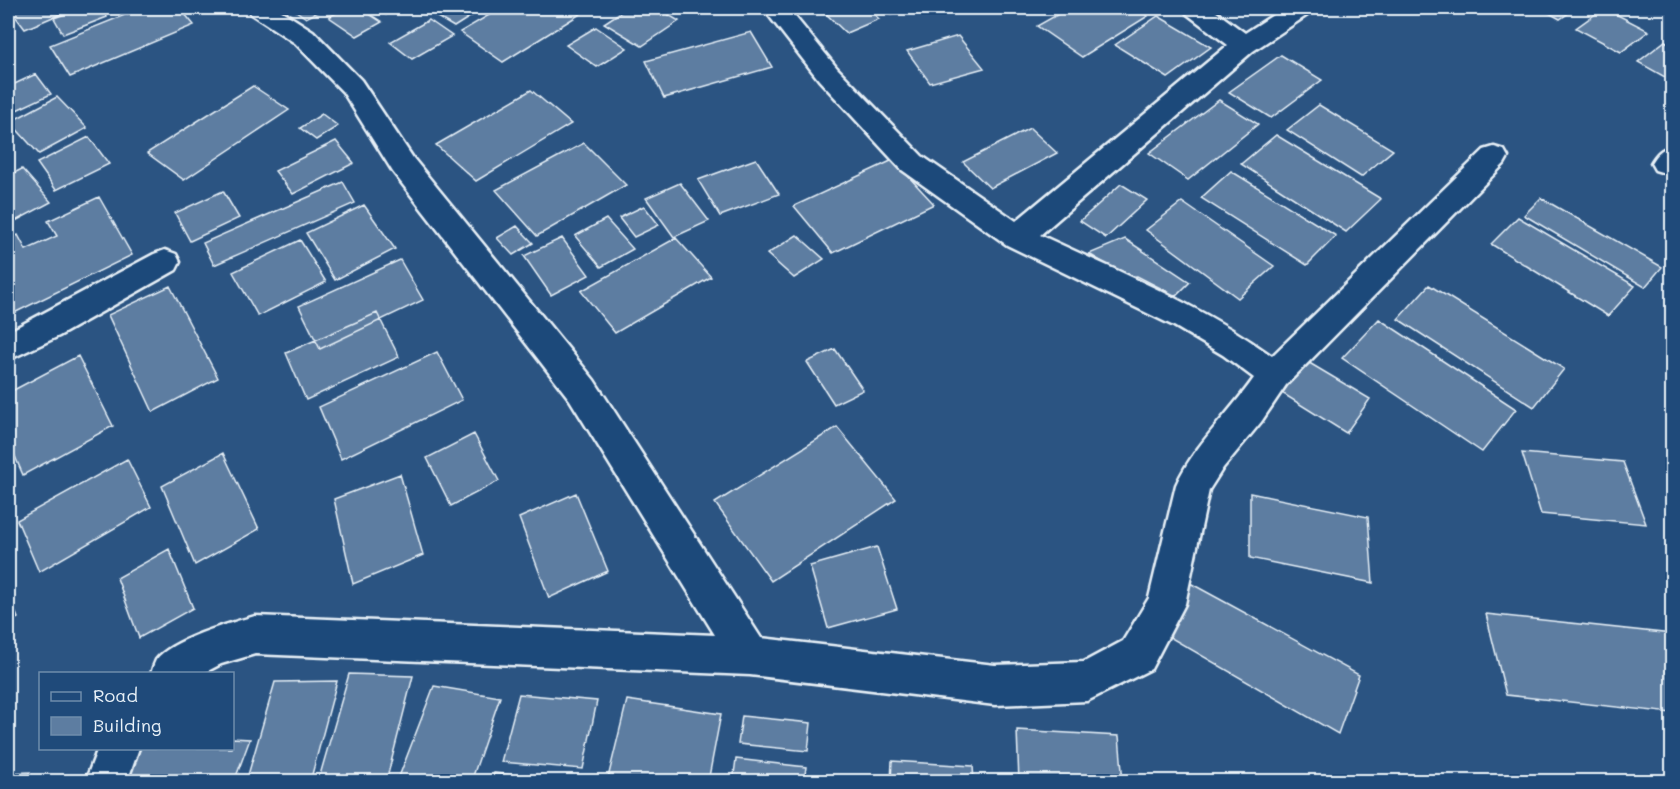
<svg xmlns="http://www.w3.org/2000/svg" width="1680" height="789" viewBox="0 0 1680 789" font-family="Mali,sans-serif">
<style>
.building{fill:#5d7da1;stroke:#e8f1f8;stroke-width:1.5}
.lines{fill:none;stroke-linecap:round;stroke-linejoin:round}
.street-casing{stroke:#e8f1f8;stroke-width:5}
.street{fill:#1f4a7a;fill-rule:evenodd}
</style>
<rect width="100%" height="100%" fill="#2b5482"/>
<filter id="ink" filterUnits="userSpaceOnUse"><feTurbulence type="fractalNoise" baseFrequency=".0167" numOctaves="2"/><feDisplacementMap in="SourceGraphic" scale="12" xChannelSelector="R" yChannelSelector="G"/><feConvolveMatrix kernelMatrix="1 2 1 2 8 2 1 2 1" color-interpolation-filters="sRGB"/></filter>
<g filter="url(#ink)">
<path class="building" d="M 9,8 L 74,8 L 25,29 Z
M 82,8 L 102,8 L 107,17 L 63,34 L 54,18 Z
M 142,8 L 180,8 L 194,25 L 70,77 L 50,45 Z
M 292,8 L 326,8 L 306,18 Z
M 345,8 L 360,8 L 382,22 L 357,36 L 329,17 Z
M 373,8 L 398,8 L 386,15 Z
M 433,8 L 484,8 L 454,27 L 427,11 Z
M 501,8 L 579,8 L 585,11 L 503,62 L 460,32 Z
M 627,8 L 657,8 L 679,21 L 642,46 L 604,23 Z
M 672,8 L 697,8 L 685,15 Z
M 820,8 L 868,8 L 879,19 L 846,33 Z
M 884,8 L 908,8 L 891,15 Z
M 1069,8 L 1135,8 L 1148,16 L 1082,57 L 1037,26 Z
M 1540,8 L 1576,8 L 1560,19 Z
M 1604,8 L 1649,31 L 1621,52 L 1576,28 Z
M 1158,16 L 1211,47 L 1168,78 L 1115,45 Z
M 429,20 L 452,36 L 412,59 L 390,42 Z
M 596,27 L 627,48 L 597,67 L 566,45 Z
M 751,32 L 772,67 L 664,98 L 646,61 Z
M 958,36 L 984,68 L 930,83 L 907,51 Z
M 1665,41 L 1672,45 L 1672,81 L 1638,62 Z
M 1281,55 L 1322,80 L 1271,118 L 1229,92 Z
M 36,74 L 51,94 L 8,114 L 8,87 Z
M 253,86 L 289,110 L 184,180 L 147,153 Z
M 531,90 L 571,124 L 476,181 L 436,145 Z
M 57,97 L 87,128 L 39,154 L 10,122 Z
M 1219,100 L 1258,124 L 1188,180 L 1149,153 Z
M 1319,105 L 1393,150 L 1361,177 L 1287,130 Z
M 322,114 L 338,126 L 316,140 L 300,128 Z
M 1030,128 L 1057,153 L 990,188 L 963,162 Z
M 1276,135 L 1381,199 L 1346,232 L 1241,164 Z
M 89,137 L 109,164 L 56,190 L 37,163 Z
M 336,141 L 354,163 L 293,194 L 275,171 Z
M 584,143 L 626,185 L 537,236 L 496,190 Z
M 756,159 L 779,194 L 720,216 L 698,180 Z
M 893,160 L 934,204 L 833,253 L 794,206 Z
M 22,169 L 51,202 L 8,225 L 8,176 Z
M 1231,171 L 1336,236 L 1307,265 L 1201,198 Z
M 343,182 L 355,203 L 214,265 L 203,243 Z
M 680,183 L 709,221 L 674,237 L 646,198 Z
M 1121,184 L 1147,200 L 1106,238 L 1080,221 Z
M 223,191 L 239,218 L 190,241 L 175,213 Z
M 99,197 L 132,255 L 8,316 L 8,240 L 18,235 L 26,250 L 57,236 L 48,221 Z
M 1541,198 L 1662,267 L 1645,287 L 1524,215 Z
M 1182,202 L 1274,266 L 1238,298 L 1146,230 Z
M 364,205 L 395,249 L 335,280 L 306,233 Z
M 644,206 L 659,225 L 634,237 L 619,218 Z
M 1518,217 L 1635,286 L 1608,316 L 1491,244 Z
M 606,219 L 633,249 L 601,267 L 575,236 Z
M 517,226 L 533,243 L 513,255 L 497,238 Z
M 797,235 L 824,259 L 794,278 L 767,254 Z
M 562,238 L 589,275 L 551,295 L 524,256 Z
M 676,238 L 711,277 L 615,333 L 581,291 Z
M 1125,239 L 1190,282 L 1176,296 L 1137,276 L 1127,277 L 1089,254 Z
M 300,240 L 326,282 L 258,316 L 233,272 Z
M 400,260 L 423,300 L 320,349 L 299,306 Z
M 1429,285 L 1564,369 L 1534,407 L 1398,319 Z
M 170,286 L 218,378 L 153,412 L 108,315 Z
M 377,313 L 399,357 L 306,400 L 286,353 Z
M 1379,319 L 1516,409 L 1482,452 L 1342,358 Z
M 835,349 L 863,390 L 834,404 L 807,362 Z
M 437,352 L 462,400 L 341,459 L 319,407 Z
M 78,356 L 113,426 L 23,475 L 8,440 L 8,393 Z
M 1306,361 L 1370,399 L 1346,433 L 1282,393 Z
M 837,427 L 896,499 L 771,581 L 715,503 Z
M 474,434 L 499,481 L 451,506 L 427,458 Z
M 223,453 L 259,529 L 195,565 L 162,486 Z
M 1522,453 L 1623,462 L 1646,524 L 1541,514 Z
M 127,459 L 151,507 L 39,572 L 17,520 Z
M 400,474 L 423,555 L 353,584 L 334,499 Z
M 576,493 L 608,571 L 549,598 L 519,518 Z
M 1250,493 L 1368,517 L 1373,583 L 1250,558 Z
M 877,547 L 897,609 L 828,628 L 810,566 Z
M 169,549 L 193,608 L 139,638 L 117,578 Z
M 1190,583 L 1359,675 L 1338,734 L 1166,635 Z
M 8,595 L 18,618 L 8,624 Z
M 1486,614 L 1672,634 L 1672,713 L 1506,695 Z
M 349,674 L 413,676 L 386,782 L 318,782 Z
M 337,681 L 310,782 L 246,782 L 275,682 Z
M 434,686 L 500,697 L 471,782 L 397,782 Z
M 519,694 L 597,701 L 583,769 L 501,762 Z
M 627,700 L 721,714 L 708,782 L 607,782 Z
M 742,716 L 811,723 L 808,751 L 738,744 Z
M 1017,730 L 1119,736 L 1123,782 L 1019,782 Z
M 232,738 L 250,739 L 234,782 L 120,782 L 134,748 L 232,748 Z
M 736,759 L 806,767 L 804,782 L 733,782 Z
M 892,761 L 973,766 L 974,782 L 891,782 Z
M 30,772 L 26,782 L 8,782 L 8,773 Z
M 494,773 L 577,782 L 492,782 Z"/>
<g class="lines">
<g class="street-casing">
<path id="street" d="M 248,8 L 277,8 L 313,31 L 361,80 L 413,158 L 594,380 L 761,638 L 995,665 L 1084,662 L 1123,641 L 1149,598 L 1176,485 C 1194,445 1229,414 1254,378 L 1223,355 L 1174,326 L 1007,245 L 902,170 L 819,80 L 763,8 L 788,8 L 837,68 L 922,156 L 1016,221 L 1228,45 L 1187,14 L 1184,8 L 1211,8 L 1245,33 L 1284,8 L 1312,8 L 1309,14 L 1253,51 L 1040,235 C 1119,272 1201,305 1272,356 L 1484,150 L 1494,147 L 1504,150 L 1508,157 L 1504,164 L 1286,385 L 1261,422 L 1223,468 L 1209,490 L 1185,604 L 1151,669 L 1087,701 L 995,705 L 750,675 L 255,654 L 221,664 L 202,674 L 151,674 C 152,670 154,664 156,660 C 172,639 230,623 255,616 L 715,635 L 570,400 L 393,172 L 343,92 L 295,43 L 251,14 Z
M 1672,146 L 1672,171 L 1665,173 L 1655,170 L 1651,163 C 1657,153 1661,149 1672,146 Z
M 165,250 L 176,254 L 180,262 L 176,270 L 59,336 L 8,360 L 8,332 L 154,254 Z
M 98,748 L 139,748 L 127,782 L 85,782 Z"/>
</g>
<use href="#street" class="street"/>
</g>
</g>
<rect width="1680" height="789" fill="none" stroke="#1f4a7a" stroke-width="30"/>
<rect x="15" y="15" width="1650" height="759" fill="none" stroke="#e8f1f8" stroke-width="2" filter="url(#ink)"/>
<rect x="39" y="672" width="195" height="78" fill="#1f4a7a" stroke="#6f8dac" stroke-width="1.5"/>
<rect x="51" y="692" width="30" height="9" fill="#1f4a7a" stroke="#6f8dac" stroke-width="1.5"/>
<text x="93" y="702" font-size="18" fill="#e8f1f8">Road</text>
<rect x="51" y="717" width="30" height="18" fill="#5d7da1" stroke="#6f8dac" stroke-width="1.5"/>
<text x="93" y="732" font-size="18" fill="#e8f1f8">Building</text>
</svg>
